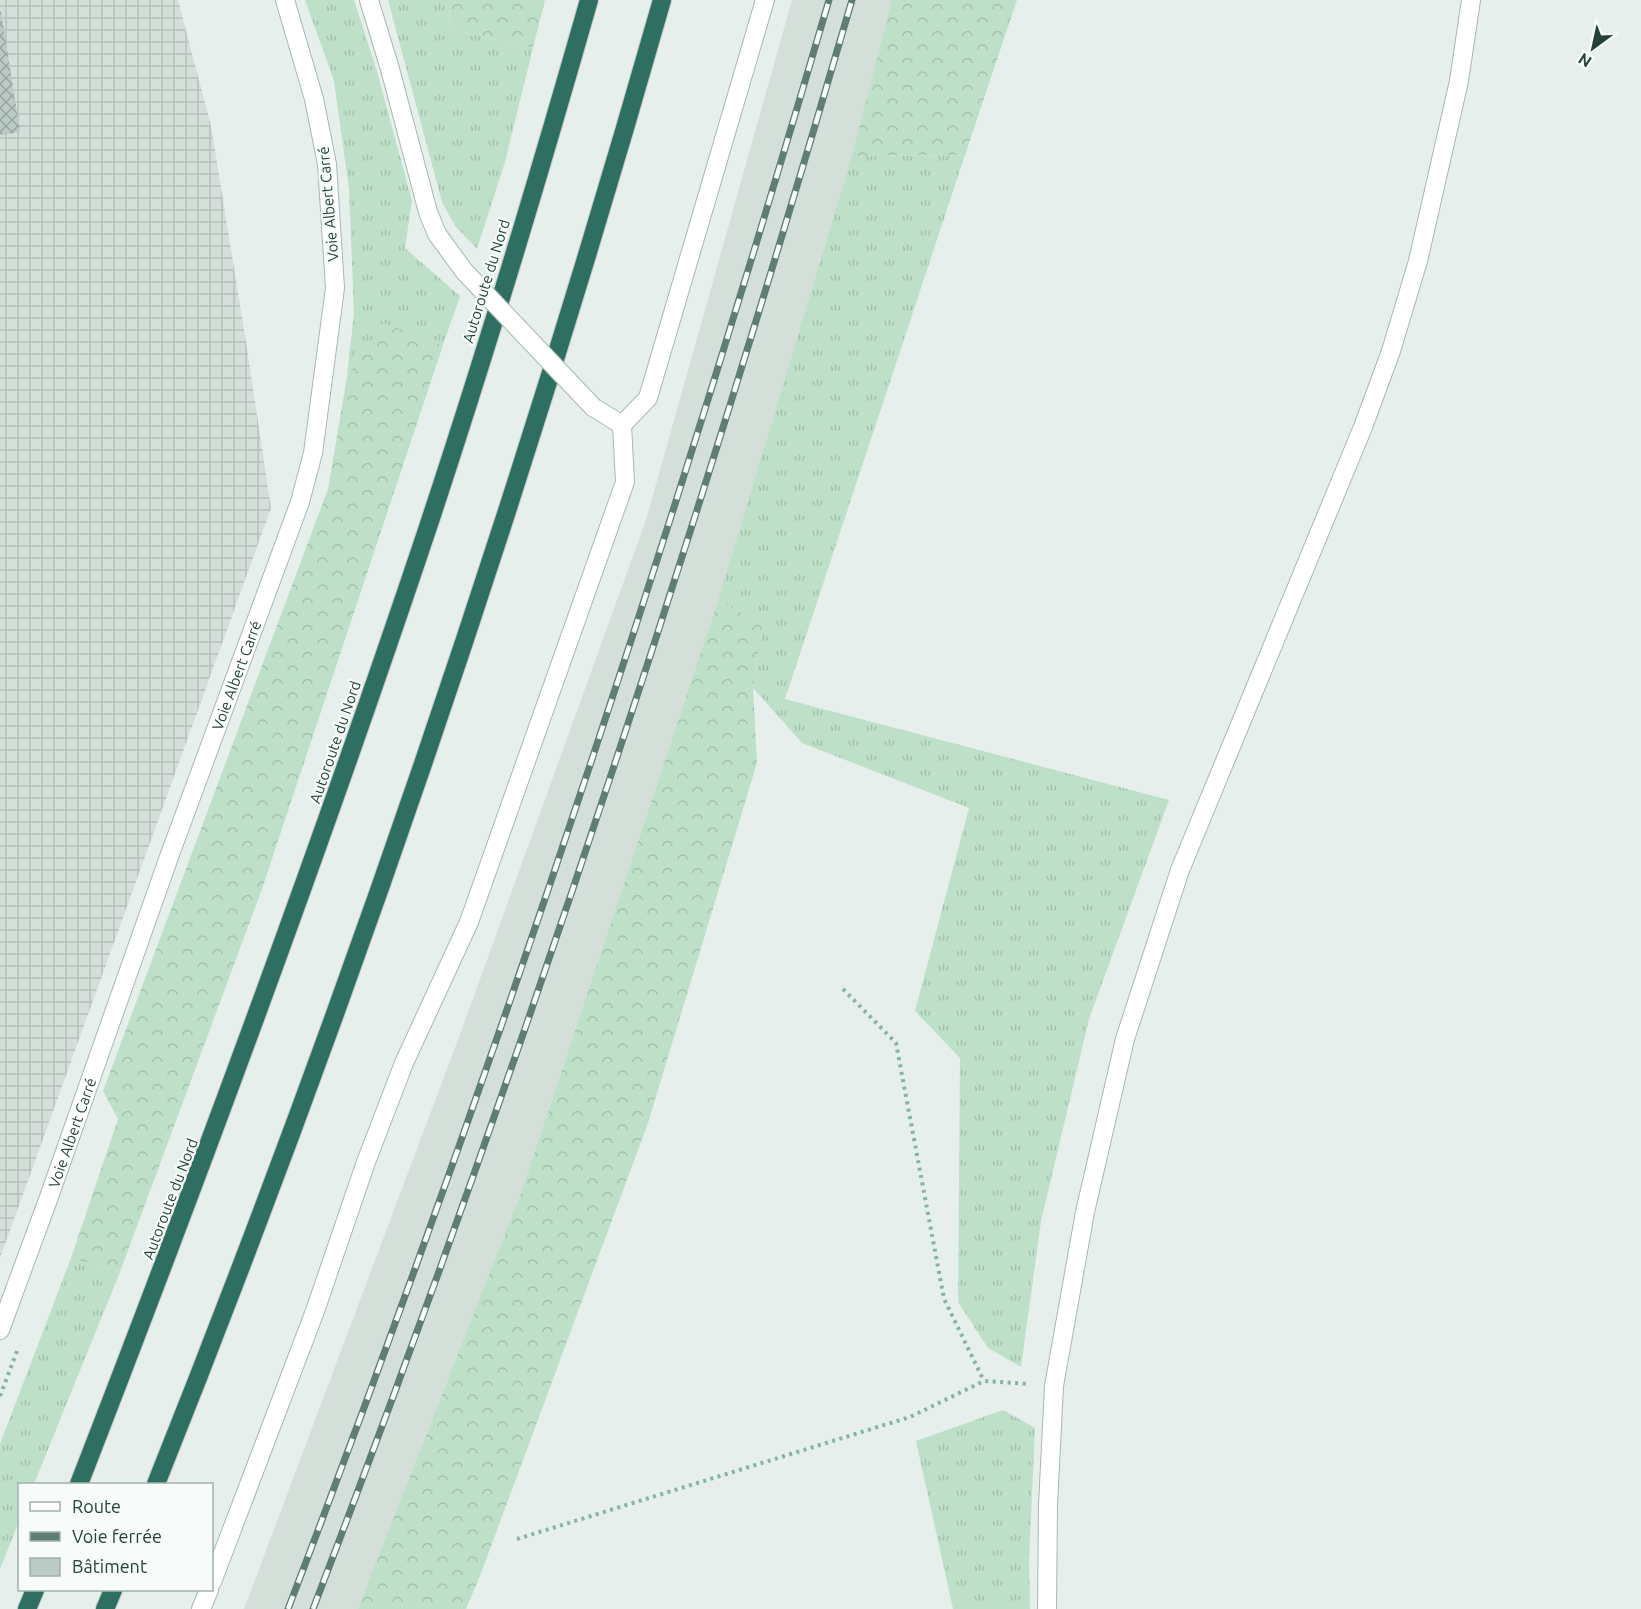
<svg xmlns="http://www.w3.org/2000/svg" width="1641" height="1609" viewBox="0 0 1641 1609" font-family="Ubuntu,sans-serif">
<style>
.built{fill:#d4dfda}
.industrial{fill:url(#industrial-grid)}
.grass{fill:url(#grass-tufts)}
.forest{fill:url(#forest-crowns)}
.building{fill:url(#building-cross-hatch)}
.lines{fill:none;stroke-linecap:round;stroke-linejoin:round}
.service-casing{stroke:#a8b8b2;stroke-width:20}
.tertiary-casing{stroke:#a8b8b2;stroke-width:20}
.motorway-casing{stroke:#c2cac8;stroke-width:20}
.path{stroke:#86b3a5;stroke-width:4;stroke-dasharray:3 4.5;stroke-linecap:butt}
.service{stroke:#fff;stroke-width:18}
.tertiary{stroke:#fff;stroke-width:18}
.motorway{stroke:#2f6f62;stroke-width:18}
.rail-casing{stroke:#5f7d75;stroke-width:7}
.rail{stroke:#f7fbf9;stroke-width:4.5;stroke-dasharray:14;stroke-linecap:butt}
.service-bridge-casing{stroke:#a8b8b2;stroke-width:20;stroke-linecap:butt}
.service-bridge{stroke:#fff;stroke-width:18}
.labels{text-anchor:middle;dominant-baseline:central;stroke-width:4.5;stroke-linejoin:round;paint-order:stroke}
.street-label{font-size:15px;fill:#24423a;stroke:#f7fbf9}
</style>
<defs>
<pattern id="industrial-grid" width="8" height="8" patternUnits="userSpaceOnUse" patternTransform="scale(1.5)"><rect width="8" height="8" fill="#d4dfda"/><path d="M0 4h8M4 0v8" fill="none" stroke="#b6c1bc"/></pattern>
<pattern id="grass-tufts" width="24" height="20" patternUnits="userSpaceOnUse" patternTransform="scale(1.5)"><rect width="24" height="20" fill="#bfe0c8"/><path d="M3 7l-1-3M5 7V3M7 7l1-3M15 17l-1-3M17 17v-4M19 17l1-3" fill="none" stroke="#a4c1ad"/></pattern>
<pattern id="forest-crowns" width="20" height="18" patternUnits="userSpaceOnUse" patternTransform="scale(1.5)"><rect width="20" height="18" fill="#bfe0c8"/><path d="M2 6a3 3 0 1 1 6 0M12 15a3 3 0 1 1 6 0" fill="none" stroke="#a4c1ad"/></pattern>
<pattern id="building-cross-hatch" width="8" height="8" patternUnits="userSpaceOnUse" patternTransform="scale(1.5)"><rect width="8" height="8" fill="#bbcac4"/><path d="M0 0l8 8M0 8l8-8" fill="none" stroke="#98a6a0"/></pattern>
</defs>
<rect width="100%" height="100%" fill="#e6efeb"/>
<path class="built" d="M 792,0 L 941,0 L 395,1609 L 244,1609 L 462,1029 L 646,520 Z"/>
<path class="industrial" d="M 0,0 L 178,0 L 211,126 L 246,342 L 271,508 L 0,1258 Z"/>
<path class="grass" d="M 305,0 L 354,0 L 376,68 L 412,201 L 405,248 L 460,296 L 443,345 L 383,324 L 347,377 L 354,313 L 349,189 L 334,81 Z
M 388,0 L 449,0 L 450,29 L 533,48 L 505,162 L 477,249 L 455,226 L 442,202 Z
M 965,155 L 785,699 L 1169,800 L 1089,1019 L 1041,1221 L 1021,1367 L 988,1348 L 958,1302 L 960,1058 L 915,1011 L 969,808 L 802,743 L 753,688 L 763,624 L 718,601 L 852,156 Z
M 71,1258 L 120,1272 L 34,1484 L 20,1484 L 19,1521 L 0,1569 L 0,1444 Z
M 1003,1410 L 1035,1428 L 1029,1559 L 1030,1609 L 953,1609 L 916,1441 Z"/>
<path class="forest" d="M 449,0 L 545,0 L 533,48 L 450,29 Z
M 892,0 L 1017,0 L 965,155 L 852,156 Z
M 383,323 L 443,345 L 262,889 L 120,1272 L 71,1258 L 118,1119 L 103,1091 L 328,489 L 347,377 Z
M 718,601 L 763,624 L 753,688 L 757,763 L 648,1123 L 480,1576 L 466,1609 L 358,1609 L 523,1188 Z"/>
<path class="building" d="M 1,11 L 20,132 L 0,135 L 0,12 Z"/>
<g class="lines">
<g class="service-casing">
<path id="service" d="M 369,0 L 390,69 L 428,212 L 437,234 L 464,271
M 593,407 L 622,425
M 212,1582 L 315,1311 L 366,1162 L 404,1063 L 469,922 L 625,482 L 622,425 L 648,398 L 765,0
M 201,1609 L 209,1590"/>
</g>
<g class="tertiary-casing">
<g id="tertiary">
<path id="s1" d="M 0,1330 L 49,1197 L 169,857 L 300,502 L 313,453 L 335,288 L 327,164 L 314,99 L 285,0"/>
<path d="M 1047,1609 L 1048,1505 L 1054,1386 L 1085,1212 L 1125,1039 L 1180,870 L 1363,427 L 1391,351 L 1418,261 L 1459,81 L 1471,0"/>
</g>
</g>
<g class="motorway-casing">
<path id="motorway" d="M 79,1484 C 201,1170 318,855 425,536 C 484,359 538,179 589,0
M 156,1484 C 350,999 519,503 662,0
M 27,1609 L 35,1590
M 105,1609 L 113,1590"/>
</g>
<path class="path" d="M 843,989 L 896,1043 L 944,1299 L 984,1381
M 0,1396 L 17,1351
M 517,1539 L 910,1417 L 984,1381 L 1029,1384"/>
<use href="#service" class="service"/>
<use href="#tertiary" class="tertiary"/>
<use href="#motorway" class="motorway"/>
<g class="rail-casing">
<path id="rail" d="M 288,1609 C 491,1081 670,543 829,0
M 313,1609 C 516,1081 694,543 852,0"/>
</g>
<use href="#rail" class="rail"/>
<g class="service-bridge-casing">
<path id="service-bridge" d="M 464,271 L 593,407"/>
</g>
<use href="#service-bridge" class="service-bridge"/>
</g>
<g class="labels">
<g class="street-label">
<text transform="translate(328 204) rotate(-95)">Voie Albert Carré</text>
<text transform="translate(486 281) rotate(-73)">Autoroute du Nord</text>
<text stroke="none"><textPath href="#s1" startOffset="696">Voie Albert Carré</textPath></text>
<text transform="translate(335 742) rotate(-71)">Autoroute du Nord</text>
<text stroke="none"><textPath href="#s1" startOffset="210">Voie Albert Carré</textPath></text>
<text transform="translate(170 1199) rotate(-69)">Autoroute du Nord</text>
</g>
</g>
<rect x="18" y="1483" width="195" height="108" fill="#f7fbf9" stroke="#a3b1ad" stroke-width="1.5"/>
<rect x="30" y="1502" width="30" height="9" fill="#ffffff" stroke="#a3b1ad" stroke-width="1.5"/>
<text x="72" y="1513" font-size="18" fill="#24423a">Route</text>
<rect x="30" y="1532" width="30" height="9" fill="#5f7d75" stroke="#a3b1ad" stroke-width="1.5"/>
<text x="72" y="1543" font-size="18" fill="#24423a">Voie ferrée</text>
<rect x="30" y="1558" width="30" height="18" fill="#bbcac4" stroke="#a3b1ad" stroke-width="1.5"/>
<text x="72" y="1573" font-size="18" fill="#24423a">Bâtiment</text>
<g transform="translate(1593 48) rotate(213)" stroke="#f7fbf9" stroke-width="4.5" paint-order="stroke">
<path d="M0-4.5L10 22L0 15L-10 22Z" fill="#24423a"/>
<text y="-9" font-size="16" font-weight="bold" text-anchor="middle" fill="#24423a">N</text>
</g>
</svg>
